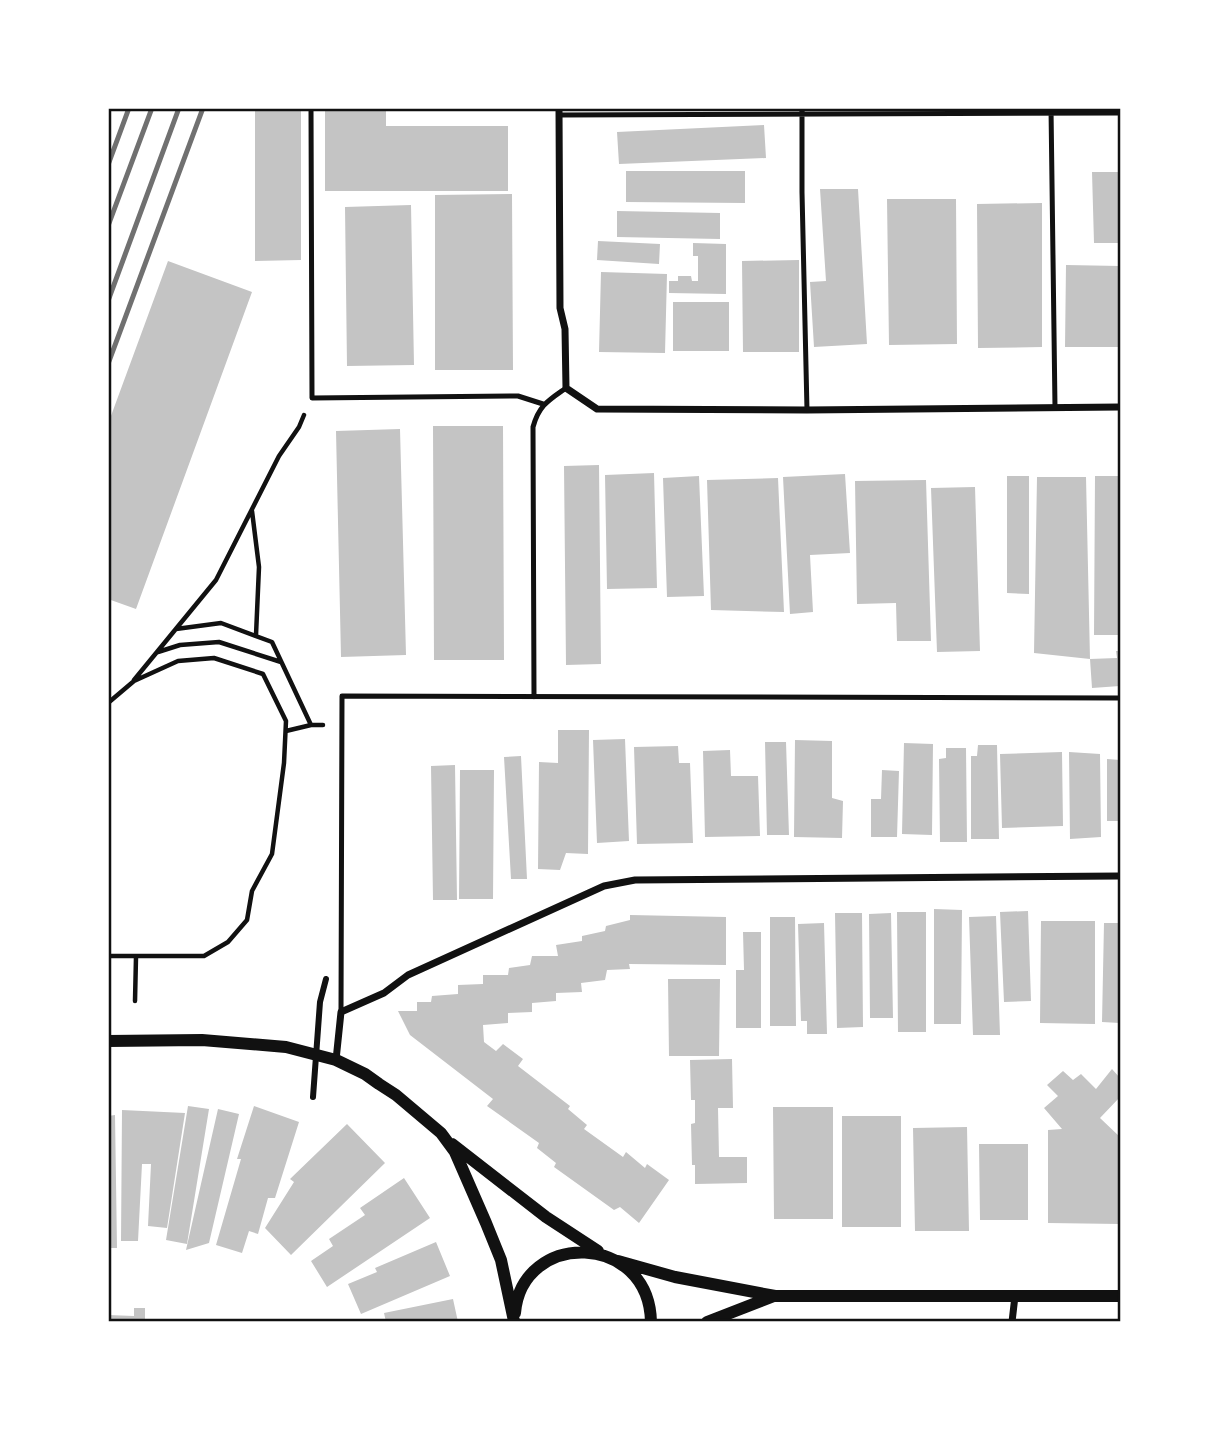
<svg xmlns="http://www.w3.org/2000/svg" width="1229" height="1430" viewBox="0 0 1229 1430" font-family="Commissioner,sans-serif">
<style>
.building{fill:#c4c4c4}
.lines{fill:none;stroke-linecap:round;stroke-linejoin:round}
.path{stroke:#111;stroke-width:4.5}
.service{stroke:#111;stroke-width:5}
.pedestrian{stroke:#111;stroke-width:6}
.minor{stroke:#111;stroke-width:7}
.tertiary{stroke:#111;stroke-width:12}
.rail{stroke:#707070;stroke-width:5}
.neatline{fill:none;stroke:#111;stroke-width:2.5}
</style>
<rect width="100%" height="100%" fill="#fff"/>
<path class="building" d="M 255,108 L 301,108 L 301,260 L 255,261 Z
M 386,109 L 386,126 L 508,126 L 508,191 L 325,191 L 325,110 Z
M 764,125 L 766,158 L 619,164 L 617,132 Z
M 626,171 L 745,171 L 745,203 L 626,202 Z
M 1092,172 L 1120,172 L 1120,243 L 1094,243 Z
M 820,189 L 858,189 L 867,344 L 814,347 L 810,282 L 826,281 Z
M 512,194 L 513,370 L 435,370 L 435,195 Z
M 887,199 L 956,199 L 957,344 L 889,345 Z
M 1042,203 L 1042,347 L 978,348 L 977,204 Z
M 411,205 L 414,365 L 347,366 L 345,207 Z
M 617,211 L 720,213 L 720,239 L 617,237 Z
M 598,241 L 660,244 L 659,264 L 597,260 Z
M 693,243 L 726,244 L 726,294 L 669,293 L 669,281 L 678,281 L 678,276 L 691,276 L 692,281 L 698,281 L 698,256 L 693,256 Z
M 799,260 L 799,352 L 743,352 L 742,261 Z
M 168,261 L 252,292 L 136,609 L 108,599 L 108,424 Z
M 1066,265 L 1120,266 L 1120,347 L 1065,347 Z
M 601,272 L 667,274 L 665,353 L 599,352 Z
M 673,302 L 729,302 L 729,351 L 673,351 Z
M 433,426 L 503,426 L 504,660 L 434,660 Z
M 400,429 L 406,655 L 341,657 L 336,431 Z
M 599,465 L 601,664 L 566,665 L 564,466 Z
M 654,473 L 657,588 L 607,589 L 605,475 Z
M 845,474 L 850,553 L 810,555 L 813,612 L 790,614 L 783,477 Z
M 699,476 L 704,596 L 667,597 L 663,478 Z
M 1007,476 L 1029,476 L 1029,594 L 1007,593 Z
M 1095,476 L 1120,476 L 1120,635 L 1094,635 Z
M 1037,477 L 1086,477 L 1090,659 L 1117,658 L 1116,651 L 1120,651 L 1120,686 L 1092,688 L 1090,659 L 1034,653 Z
M 778,478 L 784,612 L 711,610 L 707,480 Z
M 926,480 L 931,641 L 897,641 L 896,603 L 857,604 L 855,481 Z
M 975,487 L 980,651 L 937,652 L 931,488 Z
M 558,730 L 589,730 L 588,854 L 566,853 L 560,870 L 538,869 L 539,762 L 558,763 Z
M 625,739 L 629,841 L 597,843 L 593,740 Z
M 795,740 L 832,741 L 832,798 L 843,801 L 842,838 L 794,837 Z
M 765,742 L 786,742 L 789,835 L 767,835 Z
M 904,743 L 933,744 L 932,835 L 902,834 Z
M 978,745 L 997,745 L 999,839 L 971,839 L 971,756 L 977,756 Z
M 678,746 L 679,763 L 690,763 L 693,843 L 637,844 L 634,747 Z
M 946,748 L 966,748 L 967,842 L 940,842 L 939,759 L 946,758 Z
M 730,750 L 731,776 L 758,776 L 760,836 L 705,837 L 703,751 Z
M 1062,752 L 1063,826 L 1002,828 L 1000,754 Z
M 1069,752 L 1100,754 L 1101,837 L 1070,839 Z
M 521,756 L 527,879 L 511,879 L 504,757 Z
M 1107,759 L 1120,760 L 1120,821 L 1107,821 Z
M 455,765 L 457,900 L 433,900 L 431,766 Z
M 460,770 L 494,770 L 493,899 L 459,899 Z
M 882,770 L 899,771 L 897,837 L 871,837 L 871,799 L 881,799 Z
M 934,909 L 962,910 L 961,1024 L 934,1024 Z
M 1028,911 L 1031,1001 L 1004,1002 L 1000,912 Z
M 897,912 L 926,912 L 926,1032 L 898,1032 Z
M 835,913 L 862,913 L 863,1027 L 837,1028 Z
M 891,913 L 893,1018 L 870,1018 L 869,914 Z
M 630,915 L 726,917 L 726,965 L 629,964 L 630,969 L 607,970 L 605,980 L 581,983 L 582,992 L 556,993 L 556,1001 L 532,1003 L 532,1012 L 508,1013 L 508,1023 L 483,1025 L 484,1042 L 496,1051 L 503,1044 L 523,1059 L 518,1066 L 570,1106 L 568,1109 L 587,1125 L 584,1129 L 623,1157 L 626,1152 L 645,1168 L 647,1164 L 669,1180 L 639,1223 L 620,1207 L 614,1210 L 554,1167 L 556,1163 L 537,1148 L 539,1143 L 487,1106 L 493,1099 L 410,1035 L 398,1011 L 417,1011 L 417,1002 L 431,1002 L 432,996 L 458,994 L 458,985 L 483,984 L 483,975 L 508,975 L 509,968 L 530,965 L 532,956 L 558,956 L 556,945 L 582,941 L 582,936 L 605,931 L 606,926 L 630,920 Z
M 996,916 L 1000,1035 L 973,1035 L 969,917 Z
M 770,917 L 795,917 L 796,1026 L 770,1026 Z
M 1041,921 L 1095,921 L 1095,1024 L 1040,1023 Z
M 824,923 L 827,1034 L 807,1034 L 807,1021 L 801,1021 L 798,924 Z
M 1104,923 L 1120,923 L 1120,1023 L 1102,1022 Z
M 743,932 L 761,932 L 761,1028 L 736,1028 L 736,970 L 744,970 Z
M 668,979 L 720,979 L 719,1056 L 669,1056 Z
M 732,1059 L 733,1108 L 718,1108 L 719,1157 L 747,1157 L 747,1183 L 695,1184 L 695,1165 L 692,1165 L 691,1124 L 695,1123 L 695,1100 L 691,1100 L 690,1060 Z
M 1112,1069 L 1120,1078 L 1120,1097 L 1100,1118 L 1120,1137 L 1120,1224 L 1048,1223 L 1048,1130 L 1062,1129 L 1044,1108 L 1058,1096 L 1047,1085 L 1063,1071 L 1073,1080 L 1081,1074 L 1096,1089 Z
M 188,1106 L 209,1109 L 187,1244 L 166,1240 Z
M 254,1106 L 299,1122 L 275,1198 L 268,1198 L 258,1234 L 249,1231 L 242,1253 L 216,1245 L 241,1159 L 237,1159 Z
M 773,1107 L 833,1107 L 833,1219 L 774,1219 Z
M 218,1109 L 239,1114 L 209,1243 L 186,1250 Z
M 122,1110 L 185,1113 L 167,1228 L 148,1226 L 151,1164 L 142,1164 L 138,1241 L 121,1241 Z
M 115,1115 L 117,1248 L 108,1248 L 108,1116 Z
M 842,1116 L 901,1116 L 901,1227 L 842,1227 Z
M 347,1124 L 385,1163 L 291,1255 L 265,1228 L 294,1182 L 290,1179 Z
M 967,1127 L 969,1231 L 915,1231 L 913,1128 Z
M 979,1144 L 1028,1144 L 1028,1220 L 980,1220 Z
M 404,1178 L 430,1218 L 327,1287 L 311,1261 L 333,1246 L 329,1239 L 365,1215 L 360,1208 Z
M 436,1242 L 450,1276 L 361,1314 L 348,1284 L 377,1272 L 375,1268 Z
M 453,1299 L 458,1322 L 386,1322 L 384,1313 Z
M 134,1308 L 145,1308 L 145,1322 L 108,1322 L 108,1315 L 134,1316 Z"/>
<g class="lines">
<path class="path" d="M 252,511 L 259,567 L 256,635
M 176,629 L 221,623 L 272,642 L 311,725
M 158,652 L 180,645 L 219,642 L 281,662
M 134,680 L 216,580 L 279,456 L 299,427 L 304,415
M 108,703 L 134,681 L 178,661 L 214,658 L 263,674 L 286,721 L 284,763 L 272,854 L 252,891 L 247,920 L 228,942 L 204,956 L 108,956
M 286,731 L 311,725 L 323,725
M 135,1001 L 136,957"/>
<path class="service" d="M 311,108 L 312,398 L 518,396 L 543,404
M 802,108 L 802,192 L 807,410
M 1051,108 L 1055,407
M 559,115 L 1120,113
M 534,697 L 533,427 C 539,405 549,400 566,388
M 341,1012 L 342,696 L 1120,698"/>
<path class="pedestrian" d="M 313,1097 L 320,1002 L 326,979"/>
<path class="minor" d="M 559,108 L 560,308 L 565,329 L 566,388 L 597,409 L 807,410 L 1120,407
M 336,1060 L 341,1012 L 384,993 L 408,975 L 604,886 L 635,880 L 1120,876
M 1012,1322 L 1015,1296"/>
<path class="tertiary" d="M 108,1041 L 202,1040 L 286,1047 L 336,1060 L 365,1074 L 379,1084 L 396,1095 L 441,1133 L 455,1152 L 486,1223 L 501,1260 L 514,1321
M 452,1144 L 546,1217 L 598,1251
M 618,1261 L 675,1277 L 775,1296 L 1120,1296
M 515,1313 C 522,1230 649,1232 651,1322
M 707,1322 L 774,1296"/>
<path class="rail" d="M 108,165 L 129,108
M 108,226 L 152,108
M 108,301 L 179,108
M 108,364 L 203,108"/>
</g>
<rect width="1229" height="1430" fill="none" stroke="#ffffff" stroke-width="220"/>
<rect x="110" y="110" width="1009" height="1210" class="neatline"/>
</svg>
